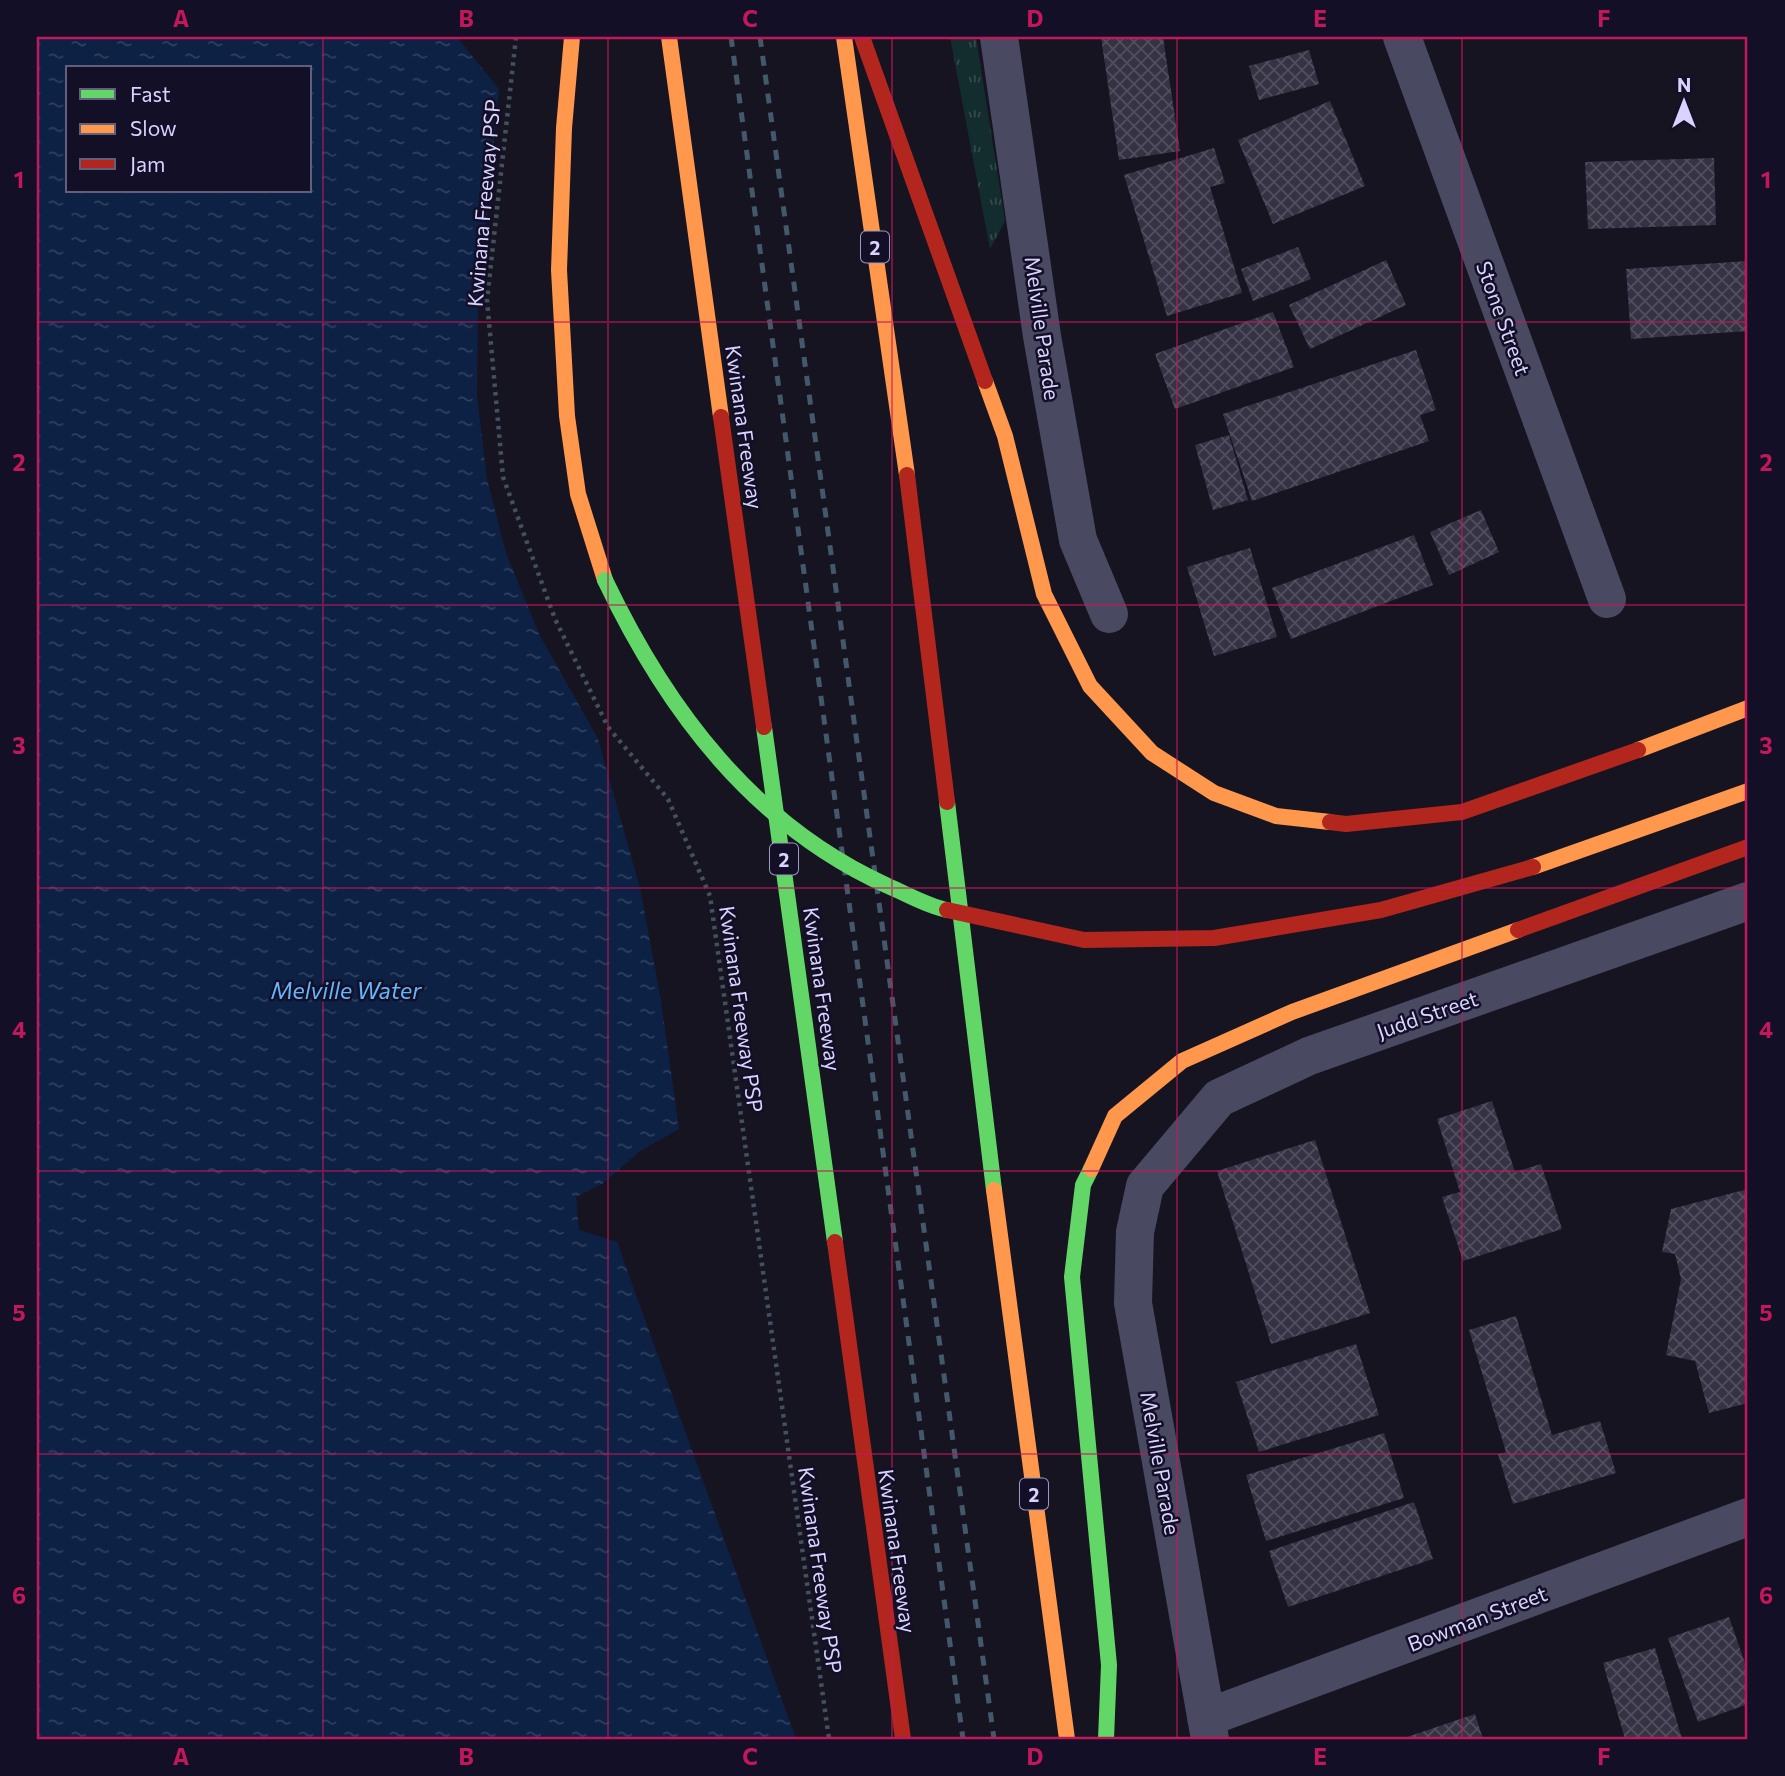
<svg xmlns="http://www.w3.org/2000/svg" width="1785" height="1776" viewBox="0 0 1785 1776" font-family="Commissioner,sans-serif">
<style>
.grass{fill:url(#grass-tufts)}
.water{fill:url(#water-ripples);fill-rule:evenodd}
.building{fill:url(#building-cross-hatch)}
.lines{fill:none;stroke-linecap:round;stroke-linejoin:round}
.path{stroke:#44505f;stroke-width:4.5;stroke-dasharray:3.5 5;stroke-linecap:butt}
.street{stroke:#4a4962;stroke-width:38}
.fast{stroke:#63d668;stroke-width:16}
.slow{stroke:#ff974d;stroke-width:16}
.jam{stroke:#b3261e;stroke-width:16}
.rail{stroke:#43596b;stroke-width:5;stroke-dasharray:10 9;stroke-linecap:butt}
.fast-bridge{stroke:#63d668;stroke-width:16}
.jam-bridge{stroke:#b3261e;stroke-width:16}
.grid{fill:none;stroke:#c2185b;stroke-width:2;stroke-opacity:0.55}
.labels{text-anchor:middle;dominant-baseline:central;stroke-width:5;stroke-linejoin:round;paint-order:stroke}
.shield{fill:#130f26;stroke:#9e99be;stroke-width:2}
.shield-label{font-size:19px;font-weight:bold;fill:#d9d4ff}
.street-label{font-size:21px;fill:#d9d4ff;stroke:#130f26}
.water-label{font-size:23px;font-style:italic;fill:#62b6ff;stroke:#130f26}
.neatline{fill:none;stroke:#c2185b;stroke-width:2.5}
.grid-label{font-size:23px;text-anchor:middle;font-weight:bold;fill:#c2185b}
</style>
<defs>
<pattern id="grass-tufts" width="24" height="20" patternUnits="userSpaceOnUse" patternTransform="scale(1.75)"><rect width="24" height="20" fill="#132c2d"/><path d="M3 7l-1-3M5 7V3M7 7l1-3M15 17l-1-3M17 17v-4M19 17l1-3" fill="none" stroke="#354a4c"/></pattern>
<pattern id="water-ripples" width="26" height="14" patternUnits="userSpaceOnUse" patternTransform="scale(1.75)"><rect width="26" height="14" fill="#0d2144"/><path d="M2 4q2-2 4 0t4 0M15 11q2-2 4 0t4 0" fill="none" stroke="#304060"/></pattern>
<pattern id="building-cross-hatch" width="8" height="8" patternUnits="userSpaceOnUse" patternTransform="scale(1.75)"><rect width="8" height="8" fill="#343243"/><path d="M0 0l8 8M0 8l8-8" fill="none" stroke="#514f5f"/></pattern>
</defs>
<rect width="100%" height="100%" fill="#161421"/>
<path class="grass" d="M 950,37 L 976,37 L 1005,221 L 990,249 Z"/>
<path class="water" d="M 37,37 L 457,37 L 499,89 L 478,302 L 477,396 L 487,479 L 506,553 L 539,634 L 598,739 L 640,888 L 661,1001 L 679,1129 L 640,1151 L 602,1184 L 576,1197 L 579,1230 L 617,1242 L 796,1739 L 37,1739 ZM 68,68 L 310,68 L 310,191 L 68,191 Z"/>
<path class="building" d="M 1101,37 L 1163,37 L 1180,151 L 1119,160 Z
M 1309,50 L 1319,84 L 1259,100 L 1249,66 Z
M 1330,101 L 1365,186 L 1273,224 L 1238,140 Z
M 1214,148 L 1225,183 L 1210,187 L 1242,293 L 1167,316 L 1124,175 Z
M 1714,158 L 1716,225 L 1588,229 L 1585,162 Z
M 1298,247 L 1311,279 L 1253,301 L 1241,269 Z
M 1386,260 L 1406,305 L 1310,349 L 1289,305 Z
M 1748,261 L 1748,331 L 1631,339 L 1626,269 Z
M 1273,312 L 1294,367 L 1175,409 L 1155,354 Z
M 1416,350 L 1436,410 L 1420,415 L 1429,441 L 1252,501 L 1223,414 Z
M 1229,435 L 1248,500 L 1213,510 L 1195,445 Z
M 1481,510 L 1499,552 L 1449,575 L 1430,532 Z
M 1414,535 L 1433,585 L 1291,639 L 1272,588 Z
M 1250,548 L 1277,637 L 1214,656 L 1187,567 Z
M 1492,1101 L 1515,1172 L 1541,1164 L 1562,1229 L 1463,1261 L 1442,1197 L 1460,1192 L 1437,1119 Z
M 1315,1140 L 1370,1313 L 1271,1344 L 1217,1171 Z
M 1748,1189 L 1748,1403 L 1709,1413 L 1695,1361 L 1666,1355 L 1681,1279 L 1675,1254 L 1662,1252 L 1671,1209 Z
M 1516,1316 L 1552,1435 L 1600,1421 L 1616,1473 L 1513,1504 L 1498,1454 L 1506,1452 L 1469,1330 Z
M 1356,1344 L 1379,1415 L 1259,1452 L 1236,1382 Z
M 1384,1433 L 1404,1498 L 1266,1541 L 1246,1475 Z
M 1414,1502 L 1433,1559 L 1288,1607 L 1269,1551 Z
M 1729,1617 L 1748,1672 L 1748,1704 L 1698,1722 L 1668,1638 Z
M 1655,1648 L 1682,1739 L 1625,1739 L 1603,1663 Z
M 1475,1714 L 1483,1739 L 1401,1739 Z"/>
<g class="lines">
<path class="path" d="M 516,37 L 487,300 L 503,477 L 555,619 L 608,727 L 668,799 L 710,896 L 829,1739"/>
<path class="street" d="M 999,37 L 1042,336 L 1078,540 L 1109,614
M 1402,37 L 1607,599
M 1206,1718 L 1748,1517
M 1210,1739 L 1133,1303 L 1135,1232 L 1145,1186 L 1219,1098 L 1309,1056 L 1748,901"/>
<path class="fast" d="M 764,727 L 835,1242
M 947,802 L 994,1190
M 1091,1169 L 1083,1185 L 1072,1277 L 1109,1665 L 1106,1739"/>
<path class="slow" d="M 572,37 L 564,128 L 559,270 L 567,416 L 578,494 L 605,580
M 669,37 L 721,417
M 844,37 L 907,475
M 985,381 L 1005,436 L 1044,594 L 1090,686 L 1152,753 L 1214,793 L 1276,816 L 1330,822
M 1638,750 L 1748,708
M 1533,867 L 1748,791
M 1091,1169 L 1115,1116 L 1182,1061 L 1292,1012 L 1518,930
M 994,1190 L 1067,1739"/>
<path class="jam" d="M 862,37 L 985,381
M 721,417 L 764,727
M 907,475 L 947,802
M 1330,822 L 1346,824 L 1462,812 L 1638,750
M 1518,930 L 1748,847
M 835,1242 L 903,1739"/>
<path class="rail" d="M 731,37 L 963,1739
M 760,37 L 994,1739"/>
<path class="fast-bridge" d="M 605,580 C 667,710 753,825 888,886 C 907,894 927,906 947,910"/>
<path class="jam-bridge" d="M 947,910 L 1084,940 L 1214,938 L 1381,910 L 1533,867"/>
</g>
<path class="grid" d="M 323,37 L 323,1739M 608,37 L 608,1739M 892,37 L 892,1739M 1177,37 L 1177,1739M 1462,37 L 1462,1739M 37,322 L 1748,322M 37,605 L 1748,605M 37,888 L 1748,888M 37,1171 L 1748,1171M 37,1454 L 1748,1454"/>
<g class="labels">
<g class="shield">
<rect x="861" y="231.5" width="28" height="31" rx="5"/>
<rect x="770" y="843.5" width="28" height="31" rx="5"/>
<rect x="1020" y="1478.5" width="28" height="31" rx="5"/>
</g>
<g class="shield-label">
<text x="875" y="247">2</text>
<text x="784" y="859">2</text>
<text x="1034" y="1494">2</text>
</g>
<g class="street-label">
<text transform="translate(483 203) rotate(-85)">Kwinana Freeway PSP</text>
<text transform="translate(1504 318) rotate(70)">Stone Street</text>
<text transform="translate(1043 328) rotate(82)">Melville Parade</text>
<text transform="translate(745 427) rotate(82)">Kwinana Freeway</text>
<text transform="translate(823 989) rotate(82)">Kwinana Freeway</text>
<text transform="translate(742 1009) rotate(82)">Kwinana Freeway PSP</text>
<text transform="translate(1427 1014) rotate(-19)">Judd Street</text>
<text transform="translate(1161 1463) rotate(80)">Melville Parade</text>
<text transform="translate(898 1551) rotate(82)">Kwinana Freeway</text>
<text transform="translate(821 1570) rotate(82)">Kwinana Freeway PSP</text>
<text transform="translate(1477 1618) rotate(-21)">Bowman Street</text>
</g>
<g class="water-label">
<text x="346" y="990">Melville Water</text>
</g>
</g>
<rect width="1785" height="1776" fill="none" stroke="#130f26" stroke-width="77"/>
<rect x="66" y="66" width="245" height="126" fill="#130f26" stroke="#625e7d" stroke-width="2"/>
<rect x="80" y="89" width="35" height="10" fill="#63d668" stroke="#625e7d" stroke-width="2"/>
<text x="130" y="102" font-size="21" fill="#d9d4ff">Fast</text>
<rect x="80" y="124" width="35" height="10" fill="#ff974d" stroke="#625e7d" stroke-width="2"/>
<text x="130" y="136" font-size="21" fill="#d9d4ff">Slow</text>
<rect x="80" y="159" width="35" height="10" fill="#b3261e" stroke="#625e7d" stroke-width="2"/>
<text x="130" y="172" font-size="21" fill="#d9d4ff">Jam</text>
<g transform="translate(1684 102)" stroke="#130f26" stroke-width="5" paint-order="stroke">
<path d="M0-5L12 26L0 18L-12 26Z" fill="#d9d4ff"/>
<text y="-10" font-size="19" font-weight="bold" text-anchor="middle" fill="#d9d4ff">N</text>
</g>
<rect x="38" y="38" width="1708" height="1700" class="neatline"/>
<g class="grid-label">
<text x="181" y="27">A</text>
<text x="466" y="27">B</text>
<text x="750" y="27">C</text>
<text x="1035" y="27">D</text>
<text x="1320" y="27">E</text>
<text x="1604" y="27">F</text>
<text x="19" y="188">1</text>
<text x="1766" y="188">1</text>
<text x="19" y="471">2</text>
<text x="1766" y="471">2</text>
<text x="19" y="754">3</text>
<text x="1766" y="754">3</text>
<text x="19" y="1038">4</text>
<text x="1766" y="1038">4</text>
<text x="19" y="1321">5</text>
<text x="1766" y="1321">5</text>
<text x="19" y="1604">6</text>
<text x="1766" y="1604">6</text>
<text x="181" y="1765">A</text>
<text x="466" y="1765">B</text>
<text x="750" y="1765">C</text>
<text x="1035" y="1765">D</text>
<text x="1320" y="1765">E</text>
<text x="1604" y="1765">F</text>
</g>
</svg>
